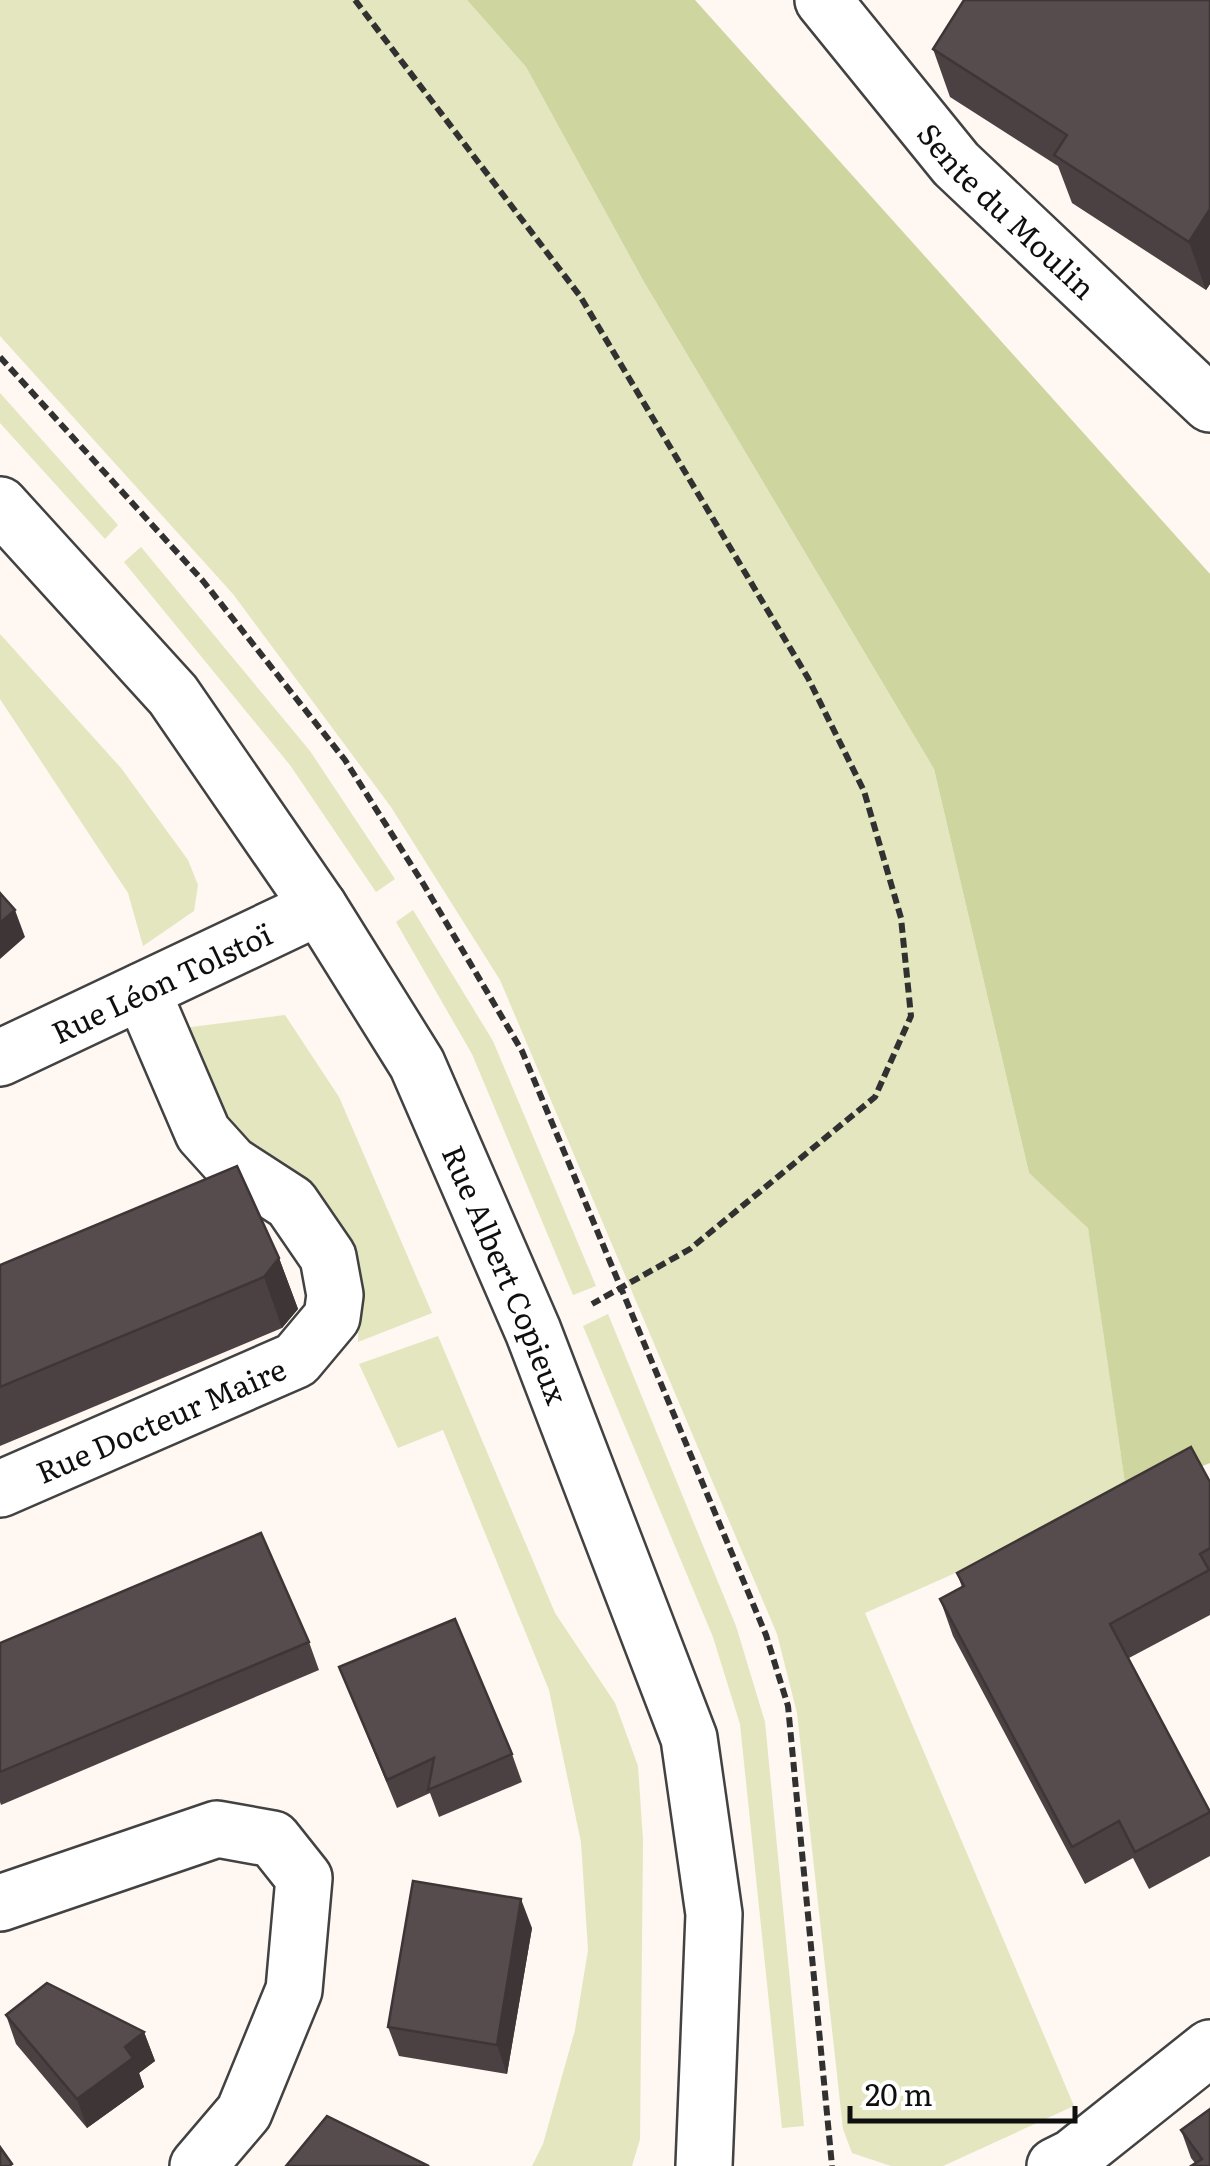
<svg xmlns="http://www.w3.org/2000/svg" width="1210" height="2166" viewBox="0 0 1210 2166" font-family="Literata,serif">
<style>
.green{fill:#e3e6be}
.forest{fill:#ced59f}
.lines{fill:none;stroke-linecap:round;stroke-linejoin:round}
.minor-casing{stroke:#424242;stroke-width:60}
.path{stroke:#313131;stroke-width:6;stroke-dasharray:10 5;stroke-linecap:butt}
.minor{stroke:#fff;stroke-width:55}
.wall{fill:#4b4142}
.shaded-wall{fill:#3d3536}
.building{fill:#574c4d;stroke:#3d3536;stroke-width:2.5}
.labels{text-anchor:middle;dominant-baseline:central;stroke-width:10;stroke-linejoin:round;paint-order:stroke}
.street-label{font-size:30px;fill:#0f0f0f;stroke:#fff}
</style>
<rect width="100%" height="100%" fill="#fef7f2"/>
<path class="green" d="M 0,0 L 467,0 L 526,67 L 644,282 L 934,769 L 1029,1173 L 1088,1227 L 1127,1497 L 865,1613 L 1074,2106 L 943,2166 L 891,2166 L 852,2153 L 843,2129 L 797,1713 L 777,1634 L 500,980 L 391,807 L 233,594 L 0,336 Z
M 0,393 L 118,525 L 105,539 L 0,423 Z
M 141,547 L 310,751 L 395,879 L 376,892 L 290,765 L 124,562 Z
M 0,634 L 121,768 L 188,860 L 198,885 L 194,911 L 143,946 L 128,893 L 0,699 Z
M 413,910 L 493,1041 L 596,1286 L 573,1295 L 472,1054 L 396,922 Z
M 285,1015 L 339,1097 L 432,1313 L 358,1342 L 359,1295 L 342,1237 L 305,1179 L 219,1125 L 176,1029 Z
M 608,1314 L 736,1626 L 765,1722 L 804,2126 L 782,2128 L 740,1724 L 713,1637 L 583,1326 Z
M 438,1336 L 555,1613 L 615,1703 L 638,1766 L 643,1840 L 640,2139 L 632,2166 L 532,2166 L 543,2144 L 575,2030 L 588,1950 L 581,1842 L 549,1690 L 443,1430 L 398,1448 L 359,1364 Z"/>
<path class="forest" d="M 467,0 L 695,0 L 1210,574 L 1210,1463 L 1127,1497 L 1088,1228 L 1029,1173 L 934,769 L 644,282 L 526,67 Z"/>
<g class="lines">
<g class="minor-casing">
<g id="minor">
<path id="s1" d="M 823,0 L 956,164 L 1210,404"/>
<path id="s2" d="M 0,505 L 173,695 L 319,907 L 417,1064 L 533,1331 L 689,1738 L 714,1914 L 704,2166"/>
<path id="s3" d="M 0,1058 L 319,907"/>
<path id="s4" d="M 0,1489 L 296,1360 L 332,1317 L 335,1295 L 328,1257 L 291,1203 L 231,1164 L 203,1133 L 142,991"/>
<path d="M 0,1903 L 217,1829 L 273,1839 L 304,1878 L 294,1990 L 244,2112 L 198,2166"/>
<path d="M 1055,2166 L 1073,2157 L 1210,2048"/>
</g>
</g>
<path class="path" d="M 355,0 L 580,296 L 808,678 L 864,791 L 901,918 L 911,1016 L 875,1097 L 690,1249 L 592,1304
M 0,357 L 203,581 L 345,760 L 424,885 L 522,1051 L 766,1635 L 788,1706 L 832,2166"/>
<use href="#minor" class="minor"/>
</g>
<path class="wall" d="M 1210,0 L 1210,284 L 1206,290 L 1072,203 L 1058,166 L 950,97 L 933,49 Z
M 279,1258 L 298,1309 L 282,1328 L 0,1446 L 0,1265 Z
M 1210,1482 L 1210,1615 L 1129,1658 L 1210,1812 L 1210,1856 L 1149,1889 L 1133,1858 L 1085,1884 L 953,1636 L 940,1599 L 962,1587 L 957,1573 Z
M 309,1642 L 319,1670 L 1,1805 L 0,1802 L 0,1643 Z
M 339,1667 L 512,1754 L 522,1782 L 439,1817 L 430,1793 L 397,1808 Z
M 532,1928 L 507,2074 L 399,2056 L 388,2027 Z
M 6,2015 L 144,2032 L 155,2061 L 139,2073 L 144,2087 L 87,2128 L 16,2044 Z
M 1181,2130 L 1210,2166 L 1195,2163 L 1191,2158 Z"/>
<path class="shaded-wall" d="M 1210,209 L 1210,284 L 1206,290 L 1189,242 Z
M 15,910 L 25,937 L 0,959 L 0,923 Z
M 279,1258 L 298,1309 L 282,1328 L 264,1277 Z
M 521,1899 L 532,1928 L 507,2074 L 497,2045 Z
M 144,2032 L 155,2061 L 139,2073 L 144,2087 L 87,2128 L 77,2099 L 125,2047 Z"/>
<path class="building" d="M 964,0 L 1210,0 L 1210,209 L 1189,242 L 1054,155 L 1067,135 L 933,49 Z
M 0,893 L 15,910 L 0,923 Z
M 237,1166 L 279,1258 L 264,1277 L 0,1387 L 0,1265 Z
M 1191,1447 L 1210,1482 L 1210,1548 L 1200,1554 L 1209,1570 L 1110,1624 L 1210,1812 L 1135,1852 L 1119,1821 L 1072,1847 L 940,1599 L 964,1586 L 957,1573 Z
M 261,1533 L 309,1642 L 0,1772 L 0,1643 Z
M 455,1619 L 512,1754 L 428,1790 L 434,1758 L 387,1780 L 339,1667 Z
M 413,1881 L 521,1899 L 497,2045 L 388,2027 Z
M 47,1983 L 144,2032 L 125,2047 L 133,2058 L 77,2099 L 6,2015 Z
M 1210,2109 L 1210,2166 L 1191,2166 L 1202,2159 L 1181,2130 Z
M 327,2116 L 429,2166 L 286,2166 Z
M 0,2147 L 12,2164 L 9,2166 L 0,2166 Z"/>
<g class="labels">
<g class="street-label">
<text stroke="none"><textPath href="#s1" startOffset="280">Sente du Moulin</textPath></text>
<text stroke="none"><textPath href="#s3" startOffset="178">Rue Léon Tolstoï</textPath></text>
<text stroke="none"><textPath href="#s2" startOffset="928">Rue Albert Copieux</textPath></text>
<text stroke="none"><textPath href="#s4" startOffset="175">Rue Docteur Maire</textPath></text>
</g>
</g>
<path d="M850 2106v15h225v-15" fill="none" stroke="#0f0f0f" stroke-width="5"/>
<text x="865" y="2106" font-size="30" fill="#0f0f0f" stroke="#ffffff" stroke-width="8" paint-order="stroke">20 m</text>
</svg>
